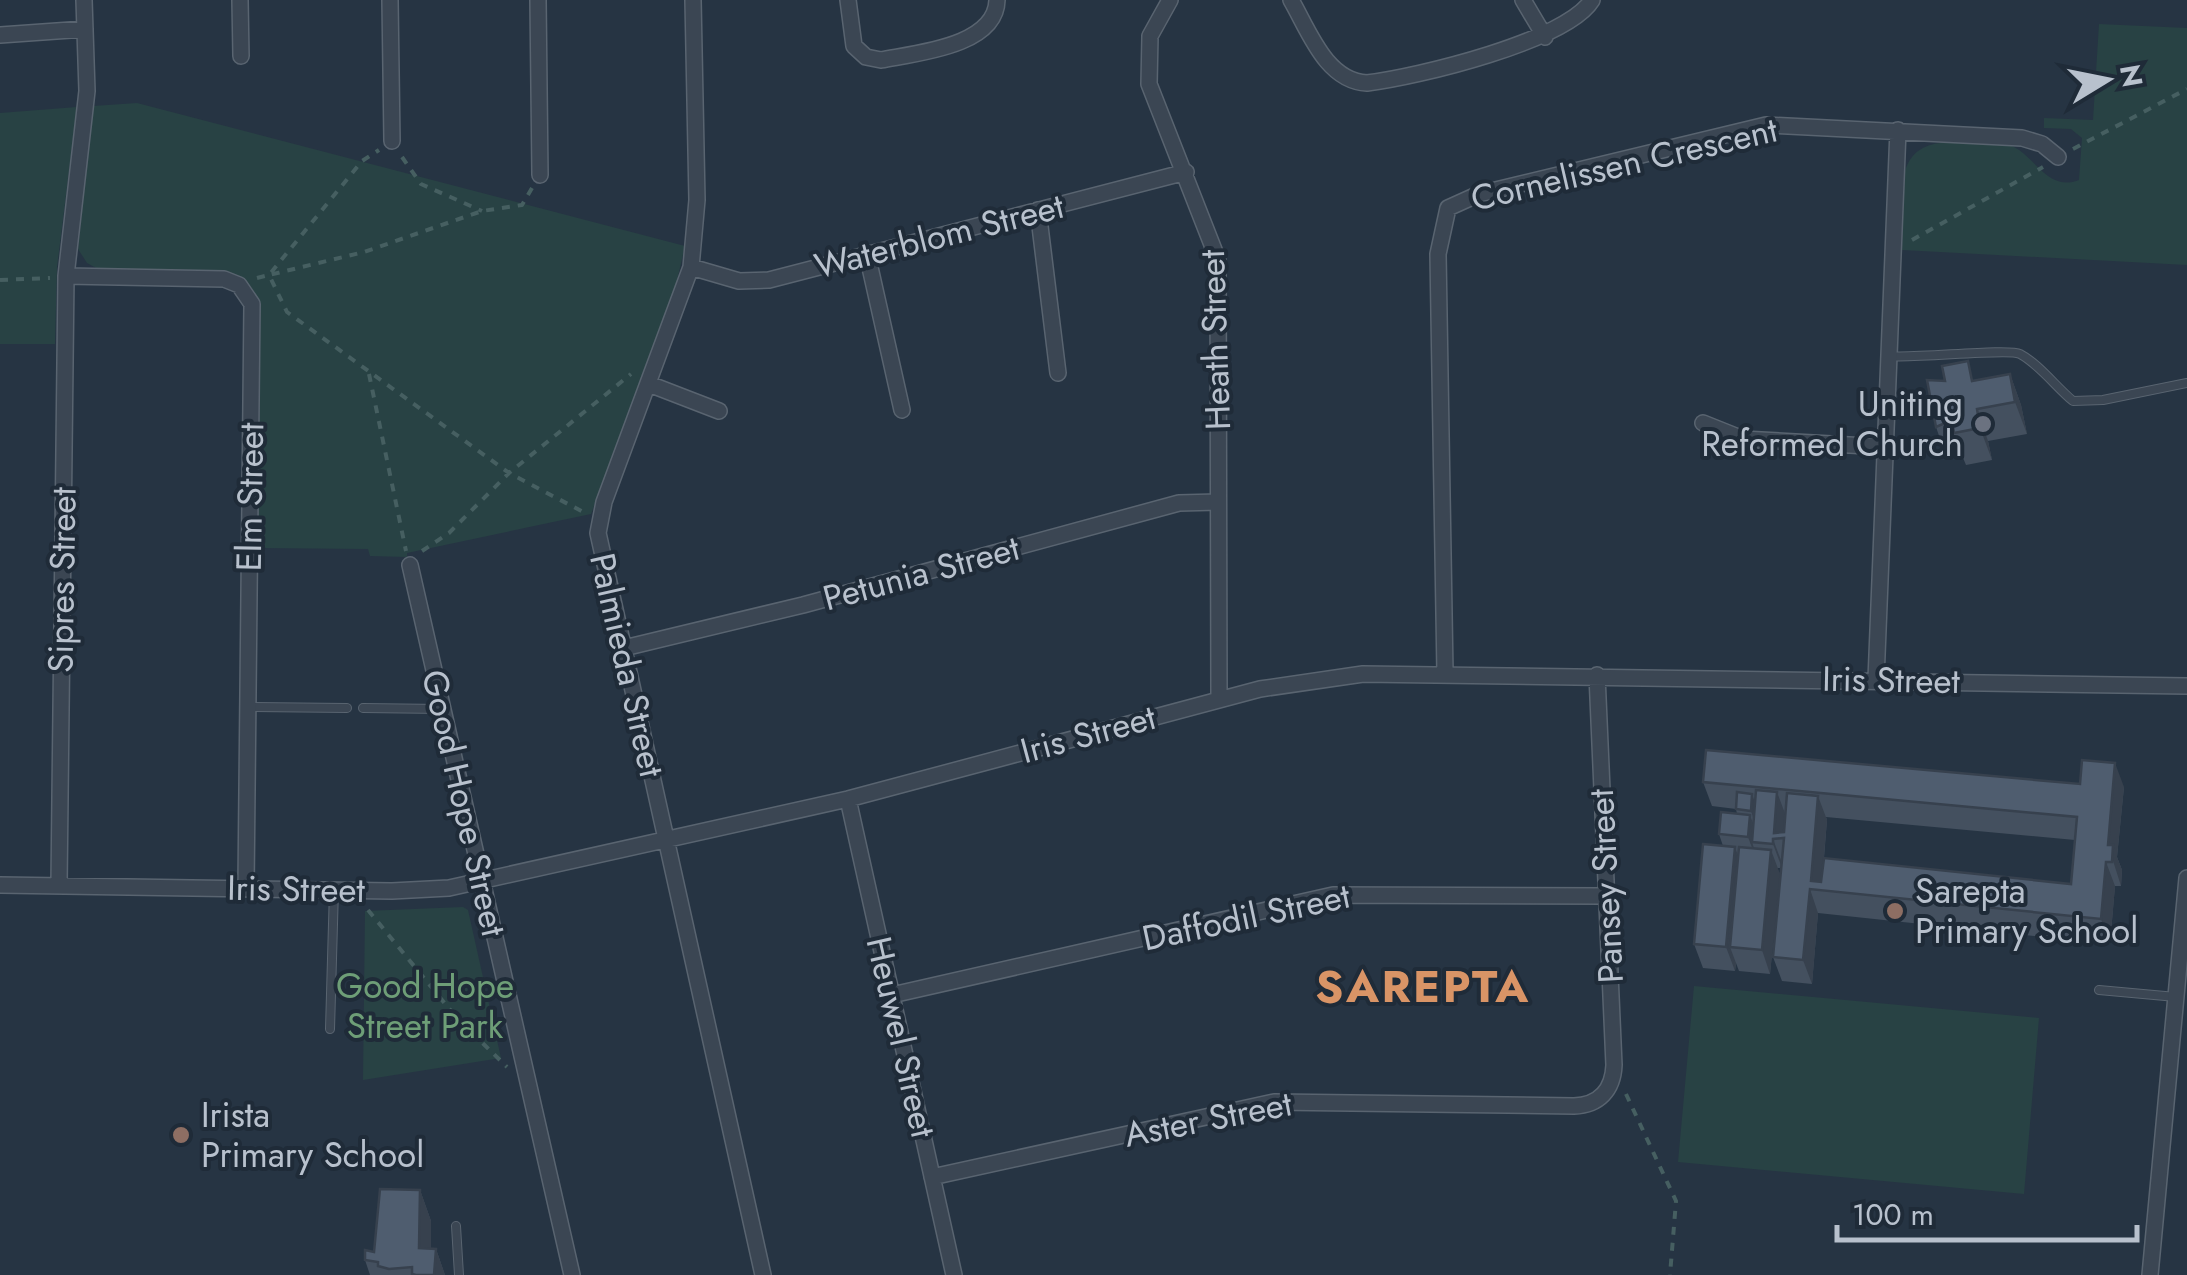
<svg xmlns="http://www.w3.org/2000/svg" width="2187" height="1275" viewBox="0 0 2187 1275" font-family="Jost,sans-serif">
<style>
.green{fill:#284244}
.lines{fill:none;stroke-linecap:round;stroke-linejoin:round}
.lane-casing{stroke:#596470;stroke-width:10}
.street-casing{stroke:#596470;stroke-width:18}
.path{stroke:#465f61;stroke-width:4;stroke-dasharray:8 8;stroke-linecap:butt}
.lane{stroke:#3b4653;stroke-width:8}
.street{stroke:#3b4653;stroke-width:15}
.wall{fill:#44505f;fill-rule:evenodd}
.shaded-wall{fill:#37414e}
.building{fill:#4f5d6f;stroke:#37414e;stroke-width:2.5}
.worship-dot{fill:#6b7280;stroke:#1f2b38;stroke-width:4}
.education-dot{fill:#8d6e63;stroke:#1f2b38;stroke-width:4}
.labels{text-anchor:middle;dominant-baseline:central;stroke-width:8;stroke-linejoin:round;paint-order:stroke}
.street-label{font-size:35px;fill:#b8c1cd;stroke:#1f2b38}
.poi-label{font-size:35px;fill:#b8c1cd;stroke:#1f2b38;text-anchor:start}
.park-label{font-size:35px;fill:#6e9e77;stroke:#1f2b38}
.district-label{font-size:45px;font-weight:bold;letter-spacing:2.5px;fill:#d99466;stroke:#1f2b38}
</style>
<rect width="100%" height="100%" fill="#263443"/>
<path class="green" d="M 2099,24 L 2187,28 L 2187,265 L 1902,250 C 1905,195 1886,139 1959,142 C 1975,143 2000,139 2014,147 C 2037,159 2048,192 2079,180 L 2082,138 L 2071,129 L 2044,128 L 2044,118 L 2093,120 Z
M 137,103 L 685,246 L 675,289 L 591,514 L 407,553 L 407,557 L 370,556 L 368,549 L 258,548 L 260,311 C 257,289 245,275 222,272 L 100,270 L 87,263 L 78,249 L 93,106 Z
M 77,107 L 57,267 L 55,344 L 0,344 L 0,113 Z
M 463,907 L 468,910 L 501,1058 L 363,1080 L 365,911 Z
M 1694,986 L 2039,1018 L 2024,1194 L 1678,1162 Z"/>
<g class="lines">
<g class="lane-casing">
<path id="lane" d="M 1888,356 C 1914,359 2008,348 2020,354 C 2039,364 2056,387 2073,401 L 2103,400 L 2187,383
M 248,707 L 347,708
M 363,708 L 442,709
M 2099,990 L 2176,997
M 330,1029 L 334,889
M 456,1226 L 459,1275"/>
</g>
<g class="street-casing">
<path id="street" d="M 240,0 L 241,56
M 390,0 L 392,141
M 538,0 L 540,175
M 693,0 L 697,200 L 691,267 L 604,502 L 598,533 L 763,1275
M 848,0 L 854,46 L 866,57 L 881,60 C 917,53 996,46 997,0
M 1170,0 L 1150,36 L 1149,84 L 1218,260 L 1219,699
M 1291,0 C 1309,31 1326,81 1367,83 C 1417,77 1567,41 1592,0
M 1523,0 L 1545,37
M 0,35 L 85,29
M 1038,210 L 1058,373
M 867,254 L 902,410
M 691,267 L 739,281 L 769,280 L 1186,172
M 66,276 L 224,279 L 239,285 L 252,304 L 246,887
M 649,384 L 719,411
M 1703,423 L 1743,439 L 1885,447
M 410,565 L 572,1275
M 624,648 L 803,605 L 1179,503 L 1218,502
M 1445,673 L 1438,254 L 1448,208 L 1479,194 L 1766,125 L 2022,138 L 2042,144 L 2058,157
M 1876,680 L 1898,130
M 848,799 L 954,1275
M 0,885 L 392,891 L 449,888 L 848,799 L 1260,689 L 1363,674 L 2187,686
M 59,885 L 66,276 L 87,91 L 84,0
M 892,995 L 1333,895 L 1606,896
M 932,1177 L 1274,1102 L 1574,1106 C 1599,1105 1613,1090 1614,1065 L 1597,675
M 2150,1275 L 2187,878"/>
</g>
<path class="path" d="M 2073,149 L 2187,89
M 402,157 L 421,184 L 482,211
M 532,188 L 522,205 L 482,211 L 364,252 L 269,275 L 287,312 L 509,473 L 587,514
M 1912,240 L 2043,167
M 257,278 L 269,275 L 362,161 L 379,150
M 0,280 L 50,278
M 369,374 L 406,551
M 422,551 L 449,533 L 509,473 L 631,374
M 368,910 L 456,1017 L 507,1067
M 1626,1094 L 1676,1201 L 1670,1275"/>
<use href="#lane" class="lane"/>
<use href="#street" class="street"/>
</g>
<path class="wall" d="M 2010,374 L 2021,405 L 2027,434 L 1988,441 L 1992,460 L 1966,465 L 1961,453 L 1947,459 L 1936,427 L 1945,381 L 1975,380 Z
M 1703,782 L 2080,784 L 2124,787 L 2117,857 L 2122,870 L 2121,886 L 2115,886 L 2110,944 L 1818,913 L 1812,984 L 1782,981 L 1773,957 L 1781,868 L 1777,868 L 1780,874 L 1770,974 L 1739,971 L 1736,963 L 1735,971 L 1703,968 L 1694,944 L 1723,846 L 1719,834 L 1737,814 L 1736,809 L 1712,806 ZM 1826,817 L 2075,840 L 2071,884 L 1824,858 L 1827,820 Z
M 420,1190 L 431,1221 L 431,1249 L 436,1249 L 445,1275 L 370,1275 L 365,1260 L 374,1252 Z"/>
<path class="shaded-wall" d="M 2010,374 L 2021,405 L 2027,434 L 2015,402 Z
M 1977,409 L 1988,441 L 1992,460 L 1980,428 Z
M 2115,763 L 2124,787 L 2117,857 L 2122,870 L 2121,886 L 2108,845 Z
M 1777,792 L 1786,816 L 1784,838 L 1774,833 Z
M 1752,794 L 1761,818 L 1759,835 L 1751,811 Z
M 1818,796 L 1827,820 L 1821,890 L 1811,881 Z
M 1750,815 L 1759,839 L 1752,842 L 1757,857 L 1757,861 L 1748,837 Z
M 1773,839 L 1782,863 L 1782,868 L 1773,844 Z
M 1735,847 L 1744,872 L 1730,947 L 1736,963 L 1735,971 L 1726,947 Z
M 1771,850 L 1780,874 L 1770,974 L 1762,950 Z
M 2106,862 L 2115,886 L 2110,944 L 2101,919 Z
M 1810,889 L 1818,913 L 1812,984 L 1803,960 Z
M 420,1190 L 431,1221 L 431,1275 L 419,1248 Z
M 436,1249 L 445,1275 L 434,1275 Z"/>
<path class="building" d="M 1968,361 L 1972,381 L 2010,374 L 2015,402 L 1977,409 L 1980,428 L 1954,433 L 1952,420 L 1936,427 L 1927,380 L 1945,381 L 1942,366 Z
M 1706,750 L 2080,784 L 2082,760 L 2115,763 L 2108,845 L 2113,845 L 2112,862 L 2106,862 L 2101,919 L 1810,889 L 1803,960 L 1773,957 L 1784,838 L 1773,839 L 1773,844 L 1752,842 L 1756,790 L 1777,792 L 1774,833 L 1784,832 L 1787,793 L 1818,796 L 1811,881 L 1821,882 L 1824,858 L 2071,884 L 2077,817 L 1703,782 Z
M 1737,792 L 1752,794 L 1751,811 L 1736,809 Z
M 1721,812 L 1750,815 L 1748,837 L 1719,834 Z
M 1703,844 L 1735,847 L 1726,947 L 1694,944 Z
M 1739,847 L 1771,850 L 1762,950 L 1730,947 Z
M 380,1189 L 420,1190 L 419,1248 L 436,1249 L 434,1275 L 416,1275 L 412,1274 L 412,1267 L 389,1269 L 378,1266 L 378,1262 L 365,1260 L 365,1250 L 374,1252 Z"/>
<circle class="worship-dot" cx="1983" cy="424" r="10"/>
<g class="education-dot">
<circle cx="1895" cy="911" r="10"/>
<circle cx="181" cy="1135" r="10"/>
</g>
<g class="labels">
<g class="street-label">
<text transform="translate(1624 164) rotate(-13)">Cornelissen Crescent</text>
<text transform="translate(939 236) rotate(-14)">Waterblom Street</text>
<text transform="translate(1215 340) rotate(-92)">Heath Street</text>
<text transform="translate(250 497) rotate(-89)">Elm Street</text>
<text transform="translate(921 573) rotate(-15)">Petunia Street</text>
<text transform="translate(62 580) rotate(-89)">Sipres Street</text>
<text transform="translate(627 665) rotate(77)">Palmieda Street</text>
<text transform="translate(1891 680) rotate(1)">Iris Street</text>
<text transform="translate(1088 734) rotate(-15)">Iris Street</text>
<text transform="translate(464 803) rotate(77)">Good Hope Street</text>
<text transform="translate(1606 886) rotate(-93)">Pansey Street</text>
<text transform="translate(296 889) rotate(1)">Iris Street</text>
<text transform="translate(1246 917) rotate(-12)">Daffodil Street</text>
<text transform="translate(901 1037) rotate(77)">Heuwel Street</text>
<text transform="translate(1208 1119) rotate(-11)">Aster Street</text>
</g>
<g class="poi-label">
<text x="1963" y="404" text-anchor="end">Uniting<tspan x="1963" dy="40">Reformed Church</tspan></text>
<text x="1915" y="891">Sarepta<tspan x="1915" dy="40">Primary School</tspan></text>
<text x="201" y="1115">Irista<tspan x="201" dy="40">Primary School</tspan></text>
</g>
<g class="park-label">
<text x="425" y="986">Good Hope<tspan x="425" dy="40">Street Park</tspan></text>
</g>
<g class="district-label">
<text x="1423" y="986">SAREPTA</text>
</g>
</g>
<g transform="translate(2107 80) rotate(80)" stroke="#1f2b38" stroke-width="8" paint-order="stroke">
<path d="M0-8L18 38L0 25L-18 38Z" fill="#b8c1cd"/>
<text y="-15" font-size="28" font-weight="bold" text-anchor="middle" fill="#b8c1cd">N</text>
</g>
<path d="M1837 1225v15h300v-15" fill="none" stroke="#b8c1cd" stroke-width="5"/>
<text x="1852" y="1225" font-size="30" fill="#b8c1cd" stroke="#1f2b38" stroke-width="8" paint-order="stroke">100 m</text>
</svg>
